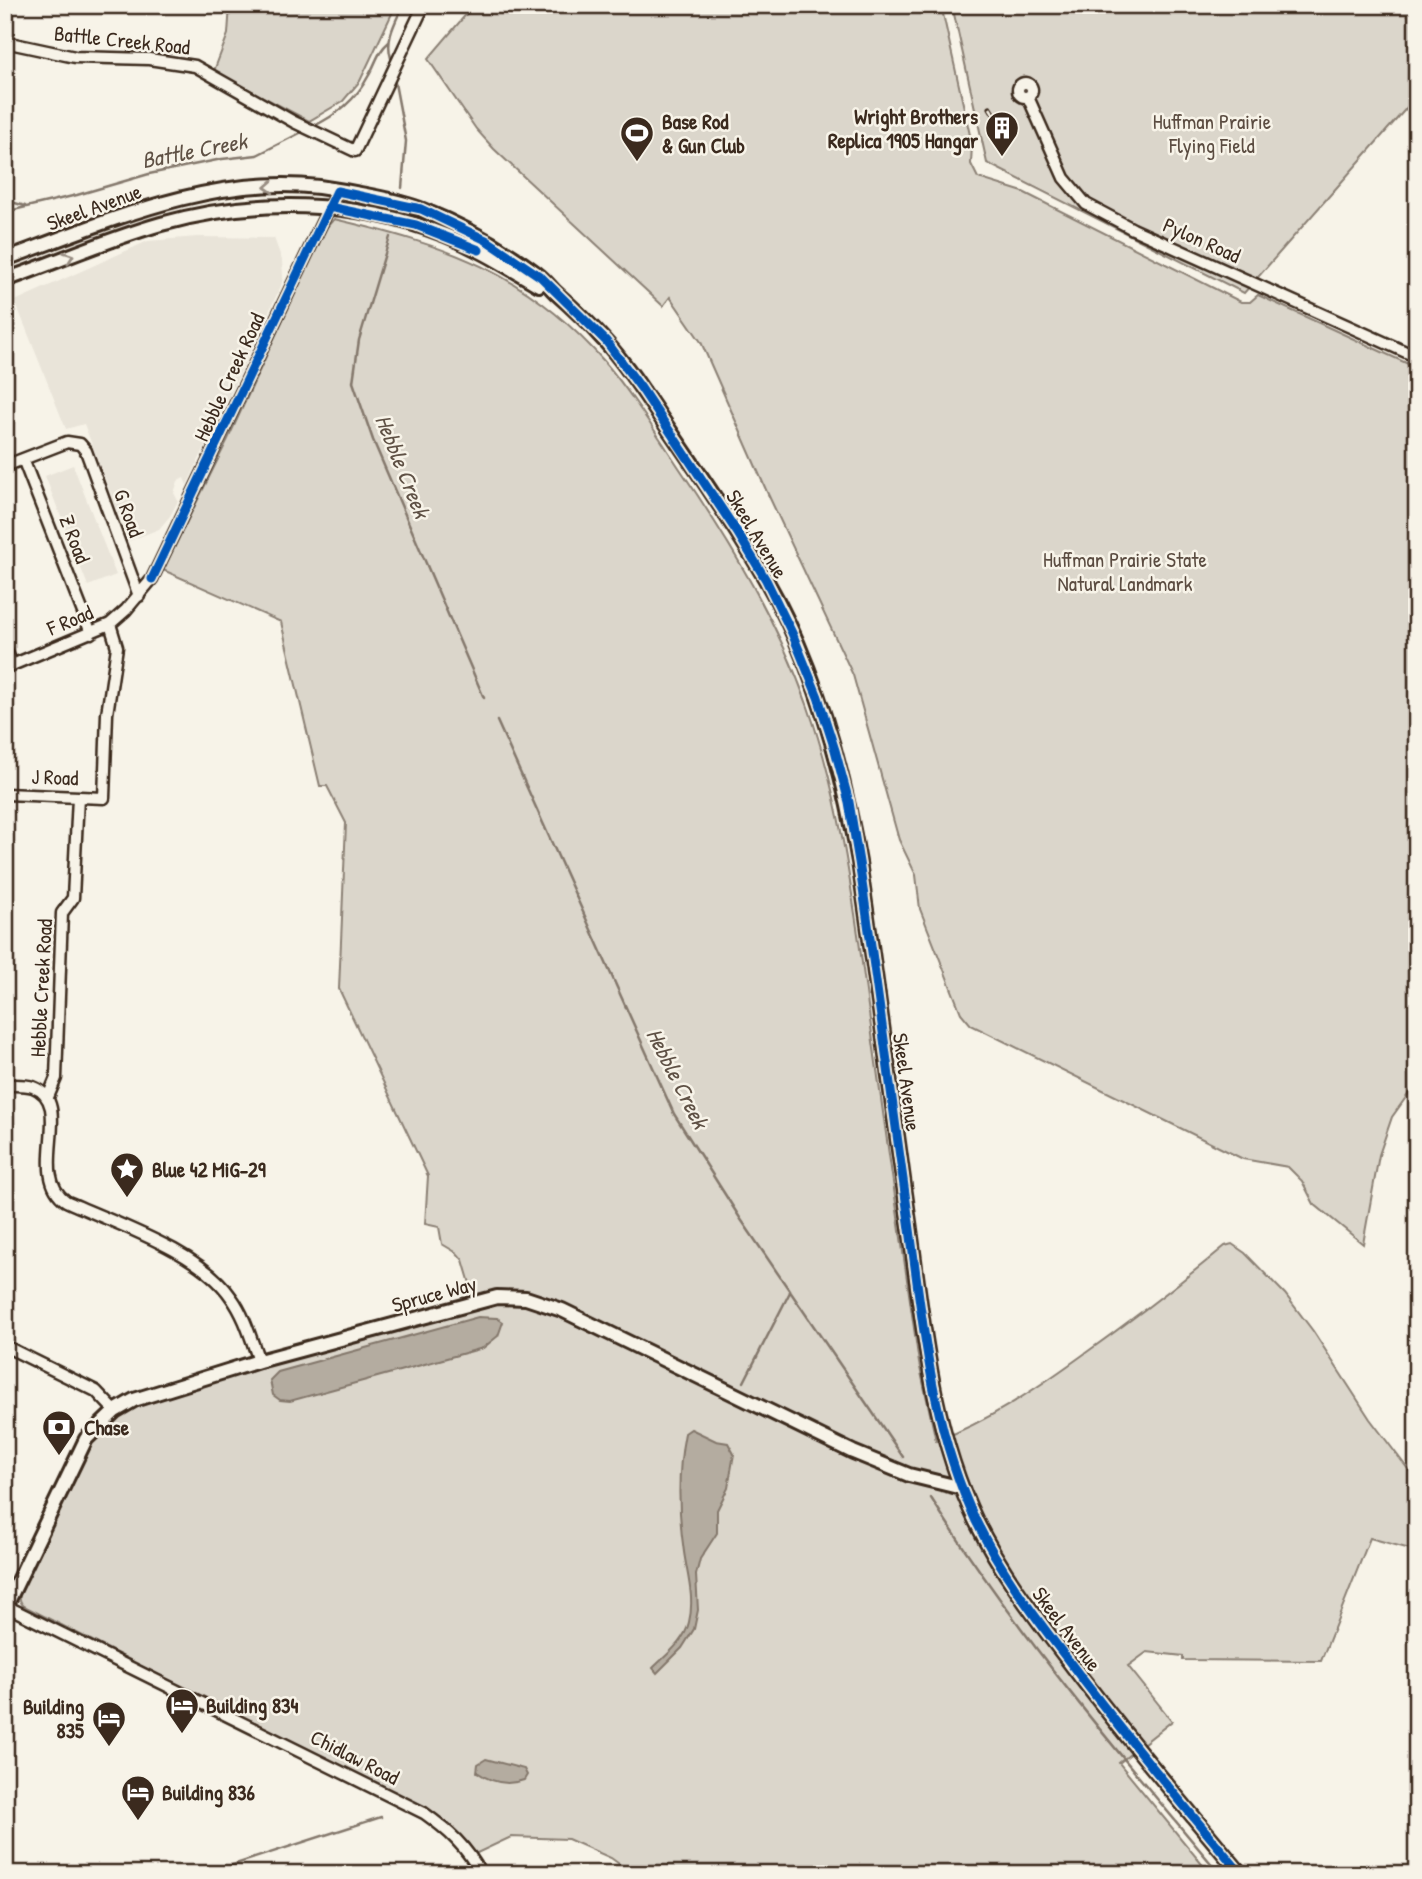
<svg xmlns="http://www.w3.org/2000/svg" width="1422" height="1879" viewBox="0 0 1422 1879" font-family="'Patrick Hand',sans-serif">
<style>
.built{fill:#e9e4d9}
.green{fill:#dbd6cb;stroke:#8b8074;stroke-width:2}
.water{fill:#b4aca0;stroke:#84786c;stroke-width:2}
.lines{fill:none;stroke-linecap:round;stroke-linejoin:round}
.stream{stroke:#84786c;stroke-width:2.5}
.minor-casing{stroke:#3b2a1e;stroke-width:15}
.tertiary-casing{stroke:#3b2a1e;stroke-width:18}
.minor{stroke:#f7f3e8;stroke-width:10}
.tertiary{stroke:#f7f3e8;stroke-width:12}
.rail-casing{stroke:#3b2a1e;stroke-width:5}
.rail{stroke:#f7f3e8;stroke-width:2.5;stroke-dasharray:8;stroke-linecap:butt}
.cycleway-casing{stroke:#f7f3e8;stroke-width:13}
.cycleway{stroke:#0057b8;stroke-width:9}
.oneway{stroke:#998e83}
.labels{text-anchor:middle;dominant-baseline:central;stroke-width:5;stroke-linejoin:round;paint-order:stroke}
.street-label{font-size:21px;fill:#3b2a1e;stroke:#f7f3e8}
.poi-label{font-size:21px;font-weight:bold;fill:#3b2a1e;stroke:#f7f3e8;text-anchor:start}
.park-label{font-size:21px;fill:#5b4c41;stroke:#f7f3e8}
.water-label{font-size:23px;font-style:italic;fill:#5f5145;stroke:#f7f3e8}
</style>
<rect width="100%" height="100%" fill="#f7f3e8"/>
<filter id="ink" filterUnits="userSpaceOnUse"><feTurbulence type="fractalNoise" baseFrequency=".0143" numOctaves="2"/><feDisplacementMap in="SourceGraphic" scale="14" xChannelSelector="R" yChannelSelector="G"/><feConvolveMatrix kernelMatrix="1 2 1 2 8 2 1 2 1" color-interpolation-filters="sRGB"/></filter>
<g filter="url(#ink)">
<path class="built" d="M 197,237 L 274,238 L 282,260 L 283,277 L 281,286 L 187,485 L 184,478 L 178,481 L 174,493 L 178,501 L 170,516 L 159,529 L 129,541 L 84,424 L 66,429 L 15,301 L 148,241 Z
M 73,465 L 116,575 L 88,586 L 45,476 Z"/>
<path class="green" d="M 230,5 L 396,5 L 360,81 L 343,101 L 309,121 L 214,71 L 228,34 Z
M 474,5 L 941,5 L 972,144 L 971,164 L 978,178 L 1023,192 L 1241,302 L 1250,302 L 1258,295 L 1417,368 L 1417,1082 L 1392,1117 L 1379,1155 L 1363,1244 L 1314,1204 L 1302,1181 L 1288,1167 L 1243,1159 L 971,1025 L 961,1013 L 920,909 L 916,875 L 899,840 L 853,675 L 767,492 L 701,342 L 670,297 L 663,306 L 494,149 L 476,129 L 428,59 Z
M 952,5 L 1417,5 L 1417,96 L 1244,293 L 987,163 Z
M 334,219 C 446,245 526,272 604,361 C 632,394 656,433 680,469 C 731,544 778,622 808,707 C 842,804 854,905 868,1006 C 885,1125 901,1244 919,1363 L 936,1441 C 989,1421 1034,1390 1080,1357 C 1129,1322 1178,1285 1225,1246 L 1232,1244 L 1245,1253 L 1285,1294 L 1313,1331 L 1370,1419 L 1417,1481 L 1417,1551 L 1370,1538 L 1321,1661 L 1183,1660 L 1183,1656 L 1147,1652 L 1128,1666 L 1172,1721 L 1119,1763 L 1210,1874 L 633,1874 L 611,1858 L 568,1839 L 511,1837 L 475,1854 L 461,1836 L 436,1816 L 24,1606 C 18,1601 19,1593 22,1586 L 86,1450 L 96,1436 L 106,1425 L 131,1407 L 167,1393 L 477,1307 L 463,1260 L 457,1253 L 442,1244 L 439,1227 L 425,1224 L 428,1176 L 339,989 L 346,823 L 327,786 L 320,786 L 281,622 L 163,570 L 228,439 L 324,230 Z"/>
<path class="water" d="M 478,1317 L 497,1318 L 503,1322 L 498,1336 L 483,1348 L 290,1401 L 280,1400 L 273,1395 L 270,1380 L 278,1372 Z
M 691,1429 L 716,1441 L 728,1443 L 734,1454 L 728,1488 L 717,1510 L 717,1533 L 700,1559 L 696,1575 L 698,1610 L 694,1629 L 682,1648 L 657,1673 L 653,1668 C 666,1655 685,1641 689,1622 C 695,1598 687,1574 684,1552 C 678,1511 677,1473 685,1433 Z
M 486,1759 L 524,1769 L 527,1775 L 524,1780 C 507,1786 492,1783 477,1772 L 478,1764 Z"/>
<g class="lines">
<path class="stream" d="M 391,58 C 385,39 395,23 403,5
M 395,83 L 406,141 L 402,188
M 312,127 C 337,115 356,100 369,75 C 376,63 378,51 389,42
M 5,200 L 25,206
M 5,212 L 77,195 L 149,174 L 222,159 L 257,155 L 306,130
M 390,237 L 359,340 L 353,382 L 373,440 L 484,698
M 497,721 L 674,1114 L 740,1218 L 903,1457
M 744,1382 L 790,1292
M 931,1498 C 1016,1632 1118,1753 1220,1874
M 60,1868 L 108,1874
M 205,1874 L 381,1817"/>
<g class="minor-casing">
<path id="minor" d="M 5,42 L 75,57 L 149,59 L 195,66 L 294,122 L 355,151 L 424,5
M1018 90a7 7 0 1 1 14 0a7 7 0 1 1-14 0Z
M 1028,97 L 1064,178 L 1086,204 L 1133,229 L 1417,357
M 23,459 L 91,633
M 5,466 L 67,442 L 80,444 L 86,451 L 139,596
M 5,647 L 12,665
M 5,668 L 110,624 L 126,610 L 152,579 L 337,191
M 5,794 L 104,798 L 107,714 L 117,647 L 110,624
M 5,1085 C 14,1085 25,1084 33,1087 C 76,1103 27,1174 66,1201 C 116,1224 200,1251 231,1297 C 245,1316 251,1339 259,1361
M 48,1097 L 56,1078 L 62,913 L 73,898 L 78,797
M 5,1346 L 96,1391 L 115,1411
M 6,1606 L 424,1813 C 448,1830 467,1847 481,1874"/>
</g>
<g class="tertiary-casing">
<path id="tertiary" d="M 5,259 C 105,223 210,174 319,187 C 347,191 398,200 423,210 C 463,226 503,248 537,274 C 544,279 549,286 555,292 C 572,307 589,323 604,340 C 629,367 649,401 670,431 C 703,479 736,528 765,578 C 815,665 842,764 859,862 C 877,982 892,1102 909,1222 C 923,1323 931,1427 976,1521 C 1000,1570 1032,1613 1065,1656 C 1121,1731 1181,1802 1241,1874
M 5,280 C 57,262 108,239 161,224 C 254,198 355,199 445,235 C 478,248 508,267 539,285
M 5,1608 L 86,1439 L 115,1411 L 134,1400 L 259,1361 L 497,1297 L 526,1298 L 562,1310 L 853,1452 L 909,1475 L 962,1488"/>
</g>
<use href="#minor" class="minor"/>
<use href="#tertiary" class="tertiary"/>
<g class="rail-casing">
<path id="rail" d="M 990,108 L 1004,131"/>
</g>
<use href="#rail" class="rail"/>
<g class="cycleway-casing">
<path id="cycleway" d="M 329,207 L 416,225 L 479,250
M 152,579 L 337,191 L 421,209 L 486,240 L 541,277 L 606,341 L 641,388 L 737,532 L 766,580 L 792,633 L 818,697 L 835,750 L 849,802 L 859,862 C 877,982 892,1102 909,1222 C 923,1323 931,1427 976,1521 C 1000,1570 1032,1613 1065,1656 C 1121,1731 1181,1802 1241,1874"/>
</g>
<use href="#cycleway" class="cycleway"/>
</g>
<defs><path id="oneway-chevron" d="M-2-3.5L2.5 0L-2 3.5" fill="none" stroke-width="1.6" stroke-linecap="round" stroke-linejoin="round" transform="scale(1.75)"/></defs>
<g class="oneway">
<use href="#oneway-chevron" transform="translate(269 187) rotate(177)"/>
<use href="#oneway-chevron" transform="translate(69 257) rotate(-20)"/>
</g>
</g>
<defs>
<g id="building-pin" transform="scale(1.75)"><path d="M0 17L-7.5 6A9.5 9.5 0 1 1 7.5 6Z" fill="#3b2a1e" stroke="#f7f3e8"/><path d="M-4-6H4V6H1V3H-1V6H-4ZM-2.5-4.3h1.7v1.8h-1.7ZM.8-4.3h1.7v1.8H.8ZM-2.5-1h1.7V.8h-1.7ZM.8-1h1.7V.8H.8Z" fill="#fff"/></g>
<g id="stadium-pin" transform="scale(1.75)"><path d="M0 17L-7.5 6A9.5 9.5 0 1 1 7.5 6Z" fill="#3b2a1e" stroke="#f7f3e8"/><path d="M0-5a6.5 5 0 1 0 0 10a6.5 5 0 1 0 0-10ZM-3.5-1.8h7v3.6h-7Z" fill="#fff"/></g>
<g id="sight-pin" transform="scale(1.75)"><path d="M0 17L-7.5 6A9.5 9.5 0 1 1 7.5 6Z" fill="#3b2a1e" stroke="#f7f3e8"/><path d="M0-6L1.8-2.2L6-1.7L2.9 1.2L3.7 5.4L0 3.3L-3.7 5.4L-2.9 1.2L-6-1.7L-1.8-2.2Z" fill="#fff"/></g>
<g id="bank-pin" transform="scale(1.75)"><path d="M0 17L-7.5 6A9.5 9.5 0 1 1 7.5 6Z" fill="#3b2a1e" stroke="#f7f3e8"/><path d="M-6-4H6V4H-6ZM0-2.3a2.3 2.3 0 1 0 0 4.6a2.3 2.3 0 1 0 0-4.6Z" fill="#fff"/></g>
<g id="hotel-pin" transform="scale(1.75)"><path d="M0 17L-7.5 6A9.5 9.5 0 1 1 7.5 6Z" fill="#3b2a1e" stroke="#f7f3e8"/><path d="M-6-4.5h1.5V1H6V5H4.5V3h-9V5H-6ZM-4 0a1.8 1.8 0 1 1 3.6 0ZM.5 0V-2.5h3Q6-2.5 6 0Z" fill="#fff"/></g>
</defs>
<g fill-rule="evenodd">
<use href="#building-pin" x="1002" y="128"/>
<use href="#stadium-pin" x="637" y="133"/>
<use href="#sight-pin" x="127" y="1169"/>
<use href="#bank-pin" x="59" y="1427"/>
<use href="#hotel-pin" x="182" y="1705"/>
<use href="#hotel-pin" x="109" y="1718"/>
<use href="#hotel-pin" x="138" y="1792"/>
</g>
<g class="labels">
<g class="street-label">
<text transform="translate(122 40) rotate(6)">Battle Creek Road</text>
<text transform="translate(94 207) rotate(-20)">Skeel Avenue</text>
<text transform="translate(1202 240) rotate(24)">Pylon Road</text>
<text transform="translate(229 377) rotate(-65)">Hebble Creek Road</text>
<text transform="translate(129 513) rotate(70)">G Road</text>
<text transform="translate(757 534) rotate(59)">Skeel Avenue</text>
<text transform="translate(75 539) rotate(69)">Z Road</text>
<text transform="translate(70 620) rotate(-23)">F Road</text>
<text transform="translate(55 777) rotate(2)">J Road</text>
<text transform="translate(41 988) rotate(-87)">Hebble Creek Road</text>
<text transform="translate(907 1082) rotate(82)">Skeel Avenue</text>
<text transform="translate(434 1294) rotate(-15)">Spruce Way</text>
<text transform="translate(1067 1629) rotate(53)">Skeel Avenue</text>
<text transform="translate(355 1757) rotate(27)">Chidlaw Road</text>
</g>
<g class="poi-label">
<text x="978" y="116" text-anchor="end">Wright Brothers<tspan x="978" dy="24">Replica 1905 Hangar</tspan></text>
<text x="662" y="121">Base Rod<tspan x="662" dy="24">&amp; Gun Club</tspan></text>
<text x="152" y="1169">Blue 42 MiG-29</text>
<text x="84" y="1427">Chase</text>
<text x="206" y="1705">Building 834</text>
<text x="84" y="1706" text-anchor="end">Building<tspan x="84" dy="24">835</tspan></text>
<text x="162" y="1792">Building 836</text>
</g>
<g class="park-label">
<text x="1212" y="121">Huffman Prairie<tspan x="1212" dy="24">Flying Field</tspan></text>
<text x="1125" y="559">Huffman Prairie State<tspan x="1125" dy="24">Natural Landmark</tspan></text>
</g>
<g class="water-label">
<text transform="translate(194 150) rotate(-11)">Battle Creek</text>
<text transform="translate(403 466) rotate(68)">Hebble Creek</text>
<text transform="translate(678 1078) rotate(63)">Hebble Creek</text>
</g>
</g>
<rect width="1422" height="1879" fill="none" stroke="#f7f3e8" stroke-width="28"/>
<rect x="14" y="14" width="1394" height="1851" fill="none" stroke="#3b2a1e" stroke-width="2.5" filter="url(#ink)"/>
</svg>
